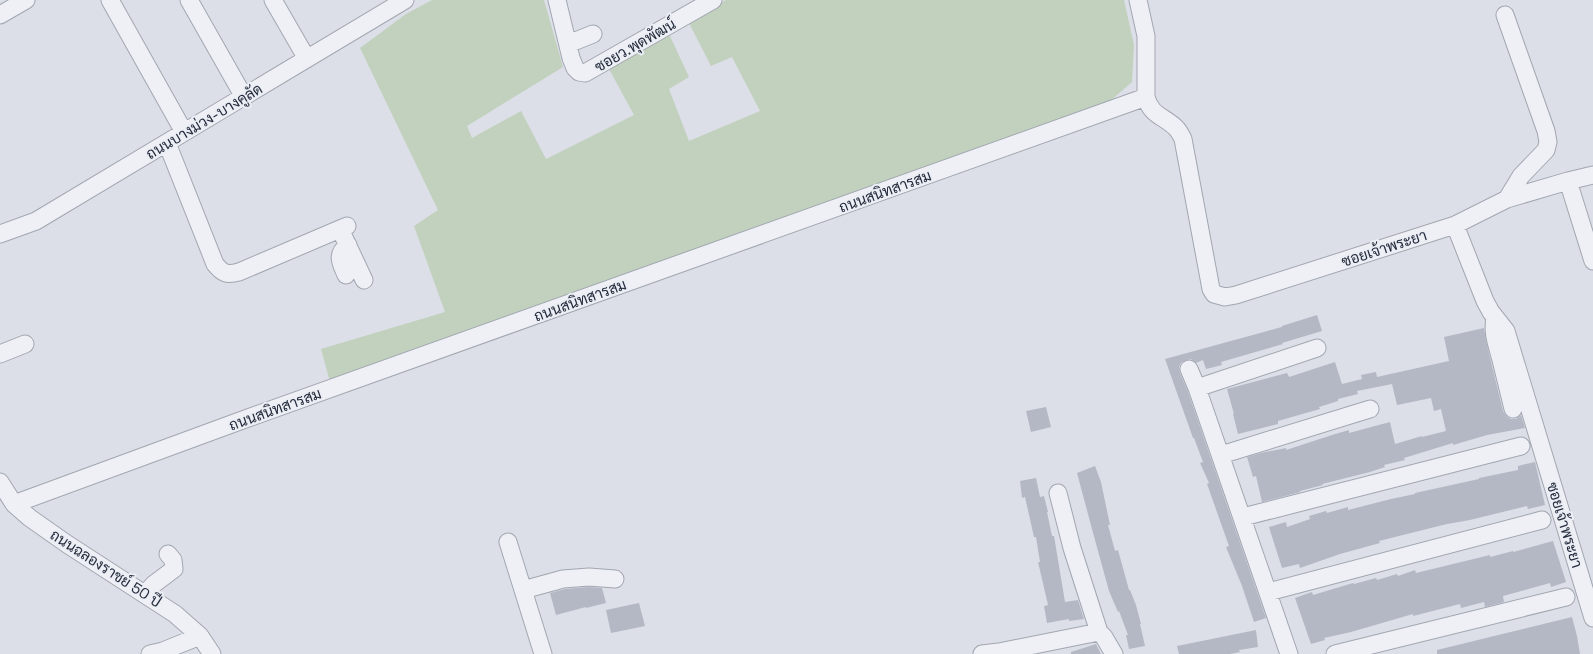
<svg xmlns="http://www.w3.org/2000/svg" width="1593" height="654" viewBox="0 0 1593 654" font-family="'Space Grotesk',Sarabun,sans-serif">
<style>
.green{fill:#c1d1bd}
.building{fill:#b3b8c4}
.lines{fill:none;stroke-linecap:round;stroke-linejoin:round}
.minor-casing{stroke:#a1a6b1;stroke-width:19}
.minor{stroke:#eff0f5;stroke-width:17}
.labels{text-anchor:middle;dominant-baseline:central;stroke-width:4;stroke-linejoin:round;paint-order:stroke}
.street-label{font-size:15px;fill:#252c3d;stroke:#ebeef4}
</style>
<rect width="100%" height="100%" fill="#dcdfe7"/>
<path class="green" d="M 432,0 L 544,0 L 563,67 L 467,126 L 472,138 L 521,111 L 546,159 L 634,115 L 608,67 L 669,34 L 689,77 L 669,89 L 689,141 L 760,111 L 732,57 L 711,66 L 688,21 L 726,0 L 1124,0 L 1134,45 L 1132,82 L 1109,102 L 330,382 L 321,349 L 445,312 L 414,226 L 438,210 L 360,48 L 406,14 Z"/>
<path class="building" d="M 1317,315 L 1322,331 L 1282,343 L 1283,344 L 1221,362 L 1222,365 L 1206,369 L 1203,360 L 1196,363 L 1191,359 L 1186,360 L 1181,363 L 1179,367 L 1180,373 L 1188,392 L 1266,618 L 1254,622 L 1242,586 L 1226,547 L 1229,546 L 1207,484 L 1209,483 L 1200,463 L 1203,462 L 1194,438 L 1193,438 L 1165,359 L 1282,327 L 1282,326 Z
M 1484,328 L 1486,341 L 1503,411 L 1506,416 L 1511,419 L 1516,419 L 1521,415 L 1525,428 L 1487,435 L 1453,445 L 1453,443 L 1404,458 L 1405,460 L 1384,465 L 1385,467 L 1370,472 L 1322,484 L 1323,485 L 1300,491 L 1300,492 L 1262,502 L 1256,476 L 1253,477 L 1247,457 L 1261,453 L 1286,448 L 1286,450 L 1332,435 L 1349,430 L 1349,433 L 1390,422 L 1395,444 L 1422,436 L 1422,437 L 1446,431 L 1441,409 L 1434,411 L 1431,398 L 1397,405 L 1392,384 L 1357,391 L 1358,394 L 1338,399 L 1338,401 L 1319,407 L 1320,409 L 1278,421 L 1278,424 L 1238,434 L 1233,414 L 1234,414 L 1227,389 L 1287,373 L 1289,377 L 1335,362 L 1342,384 L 1362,379 L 1361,375 L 1376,372 L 1377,377 L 1449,361 L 1444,337 Z
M 1046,407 L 1051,427 L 1031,432 L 1026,411 Z
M 1535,462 L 1545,505 L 1528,509 L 1527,506 L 1470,520 L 1447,524 L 1379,541 L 1380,543 L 1340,554 L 1300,568 L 1299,564 L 1282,568 L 1269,527 L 1286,522 L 1287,527 L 1310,519 L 1309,516 L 1326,511 L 1327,513 L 1348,507 L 1348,510 L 1391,499 L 1415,494 L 1415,493 L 1479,479 L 1479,478 L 1518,470 L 1518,466 Z
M 1095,466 L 1101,482 L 1110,525 L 1108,525 L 1115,551 L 1118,550 L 1129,590 L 1130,590 L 1136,605 L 1141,624 L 1140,624 L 1145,646 L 1129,649 L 1126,635 L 1128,635 L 1119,611 L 1118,612 L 1109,591 L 1092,529 L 1077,473 Z
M 1036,478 L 1040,497 L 1044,496 L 1048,512 L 1047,512 L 1052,536 L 1054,536 L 1065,602 L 1078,600 L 1084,619 L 1069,621 L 1069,619 L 1047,623 L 1044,606 L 1048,605 L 1038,562 L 1040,562 L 1036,537 L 1034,537 L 1025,497 L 1022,498 L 1020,481 Z
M 1553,541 L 1566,582 L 1551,587 L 1550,583 L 1503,596 L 1504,602 L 1485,607 L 1484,602 L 1461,608 L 1460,604 L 1413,616 L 1413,614 L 1351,632 L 1324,638 L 1325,640 L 1311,644 L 1295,598 L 1312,592 L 1313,595 L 1353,583 L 1354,584 L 1376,578 L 1377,580 L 1397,574 L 1398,576 L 1415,570 L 1416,573 L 1490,555 L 1490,557 L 1513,551 L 1513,552 Z
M 589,587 L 602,588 L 606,603 L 586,608 L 586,607 L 556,615 L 550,593 L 565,589 Z
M 639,603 L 645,626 L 611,633 L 606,610 Z
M 1572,617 L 1577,636 L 1580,654 L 1437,654 L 1437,650 Z
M 1256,630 L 1258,647 L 1239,650 L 1240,652 L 1230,654 L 1179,654 L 1177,646 Z
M 1096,644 L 1101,654 L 1071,654 L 1071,652 Z"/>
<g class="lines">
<g class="minor-casing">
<path id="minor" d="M 110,0 L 184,132
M 189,0 L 244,97
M 273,0 L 307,59
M 557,0 L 571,58 L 575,68 L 579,72 L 585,73 L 713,0
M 1138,0 L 1146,36 L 1146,97 C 1151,116 1164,116 1176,128 C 1179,131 1181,135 1183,139 L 1211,289 L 1214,294 L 1225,297 L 1236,295 L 1455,225 L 1485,301 L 1491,312 L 1506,331 L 1593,618
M 0,15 L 26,0
M 1505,15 L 1546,131 L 1548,142 L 1546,150 L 1521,176 L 1507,199
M 568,44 L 593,34
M 167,143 L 215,264 C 223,274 227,275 239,272 L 347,226
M 1568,181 L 1593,261
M 1455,225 L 1507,199 L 1568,181 L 1593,175
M 340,229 L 364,280
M 0,234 L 36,221 L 405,0
M 346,275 C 341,263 335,255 348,245
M 1495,317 C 1492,334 1497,344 1501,360 C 1505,376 1509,393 1513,409
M 0,354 L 25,344
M 1189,369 L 1197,388 L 1289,654
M 1197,388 L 1317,348
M 1221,455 L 1370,409
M 0,482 L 14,504 L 30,518 L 67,544 L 175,614 L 200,636 L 212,654
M 1058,493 L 1072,548 L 1099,632 L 1104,637 L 1114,654
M 14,504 L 248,418 L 1146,97
M 1243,517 L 1521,446
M 508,542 L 543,654
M 523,590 L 563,579 L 589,577 L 615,579
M 1268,592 L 1542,520
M 145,594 L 154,584 L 174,569 L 173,560 L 168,554
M 150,654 L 163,651 L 200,636
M 982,654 L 999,652 L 1099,632
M 1335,654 L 1566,597"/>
</g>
<use href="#minor" class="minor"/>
</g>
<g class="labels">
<g class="street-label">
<text transform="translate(635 45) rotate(-30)">ซอยว.พุดพัฒน์</text>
<text transform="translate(204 121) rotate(-31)">ถนนบางม่วง-บางคูลัด</text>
<text transform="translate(885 191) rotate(-20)">ถนนสนิทสารสม</text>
<text transform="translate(1384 248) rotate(-18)">ซอยเจ้าพระยา</text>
<text transform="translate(580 300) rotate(-20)">ถนนสนิทสารสม</text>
<text transform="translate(275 409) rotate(-20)">ถนนสนิทสารสม</text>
<text transform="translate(1565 525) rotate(73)">ซอยเจ้าพระยา</text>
<text transform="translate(106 568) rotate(33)">ถนนฉลองราชย์ 50 ปี</text>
</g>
</g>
</svg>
